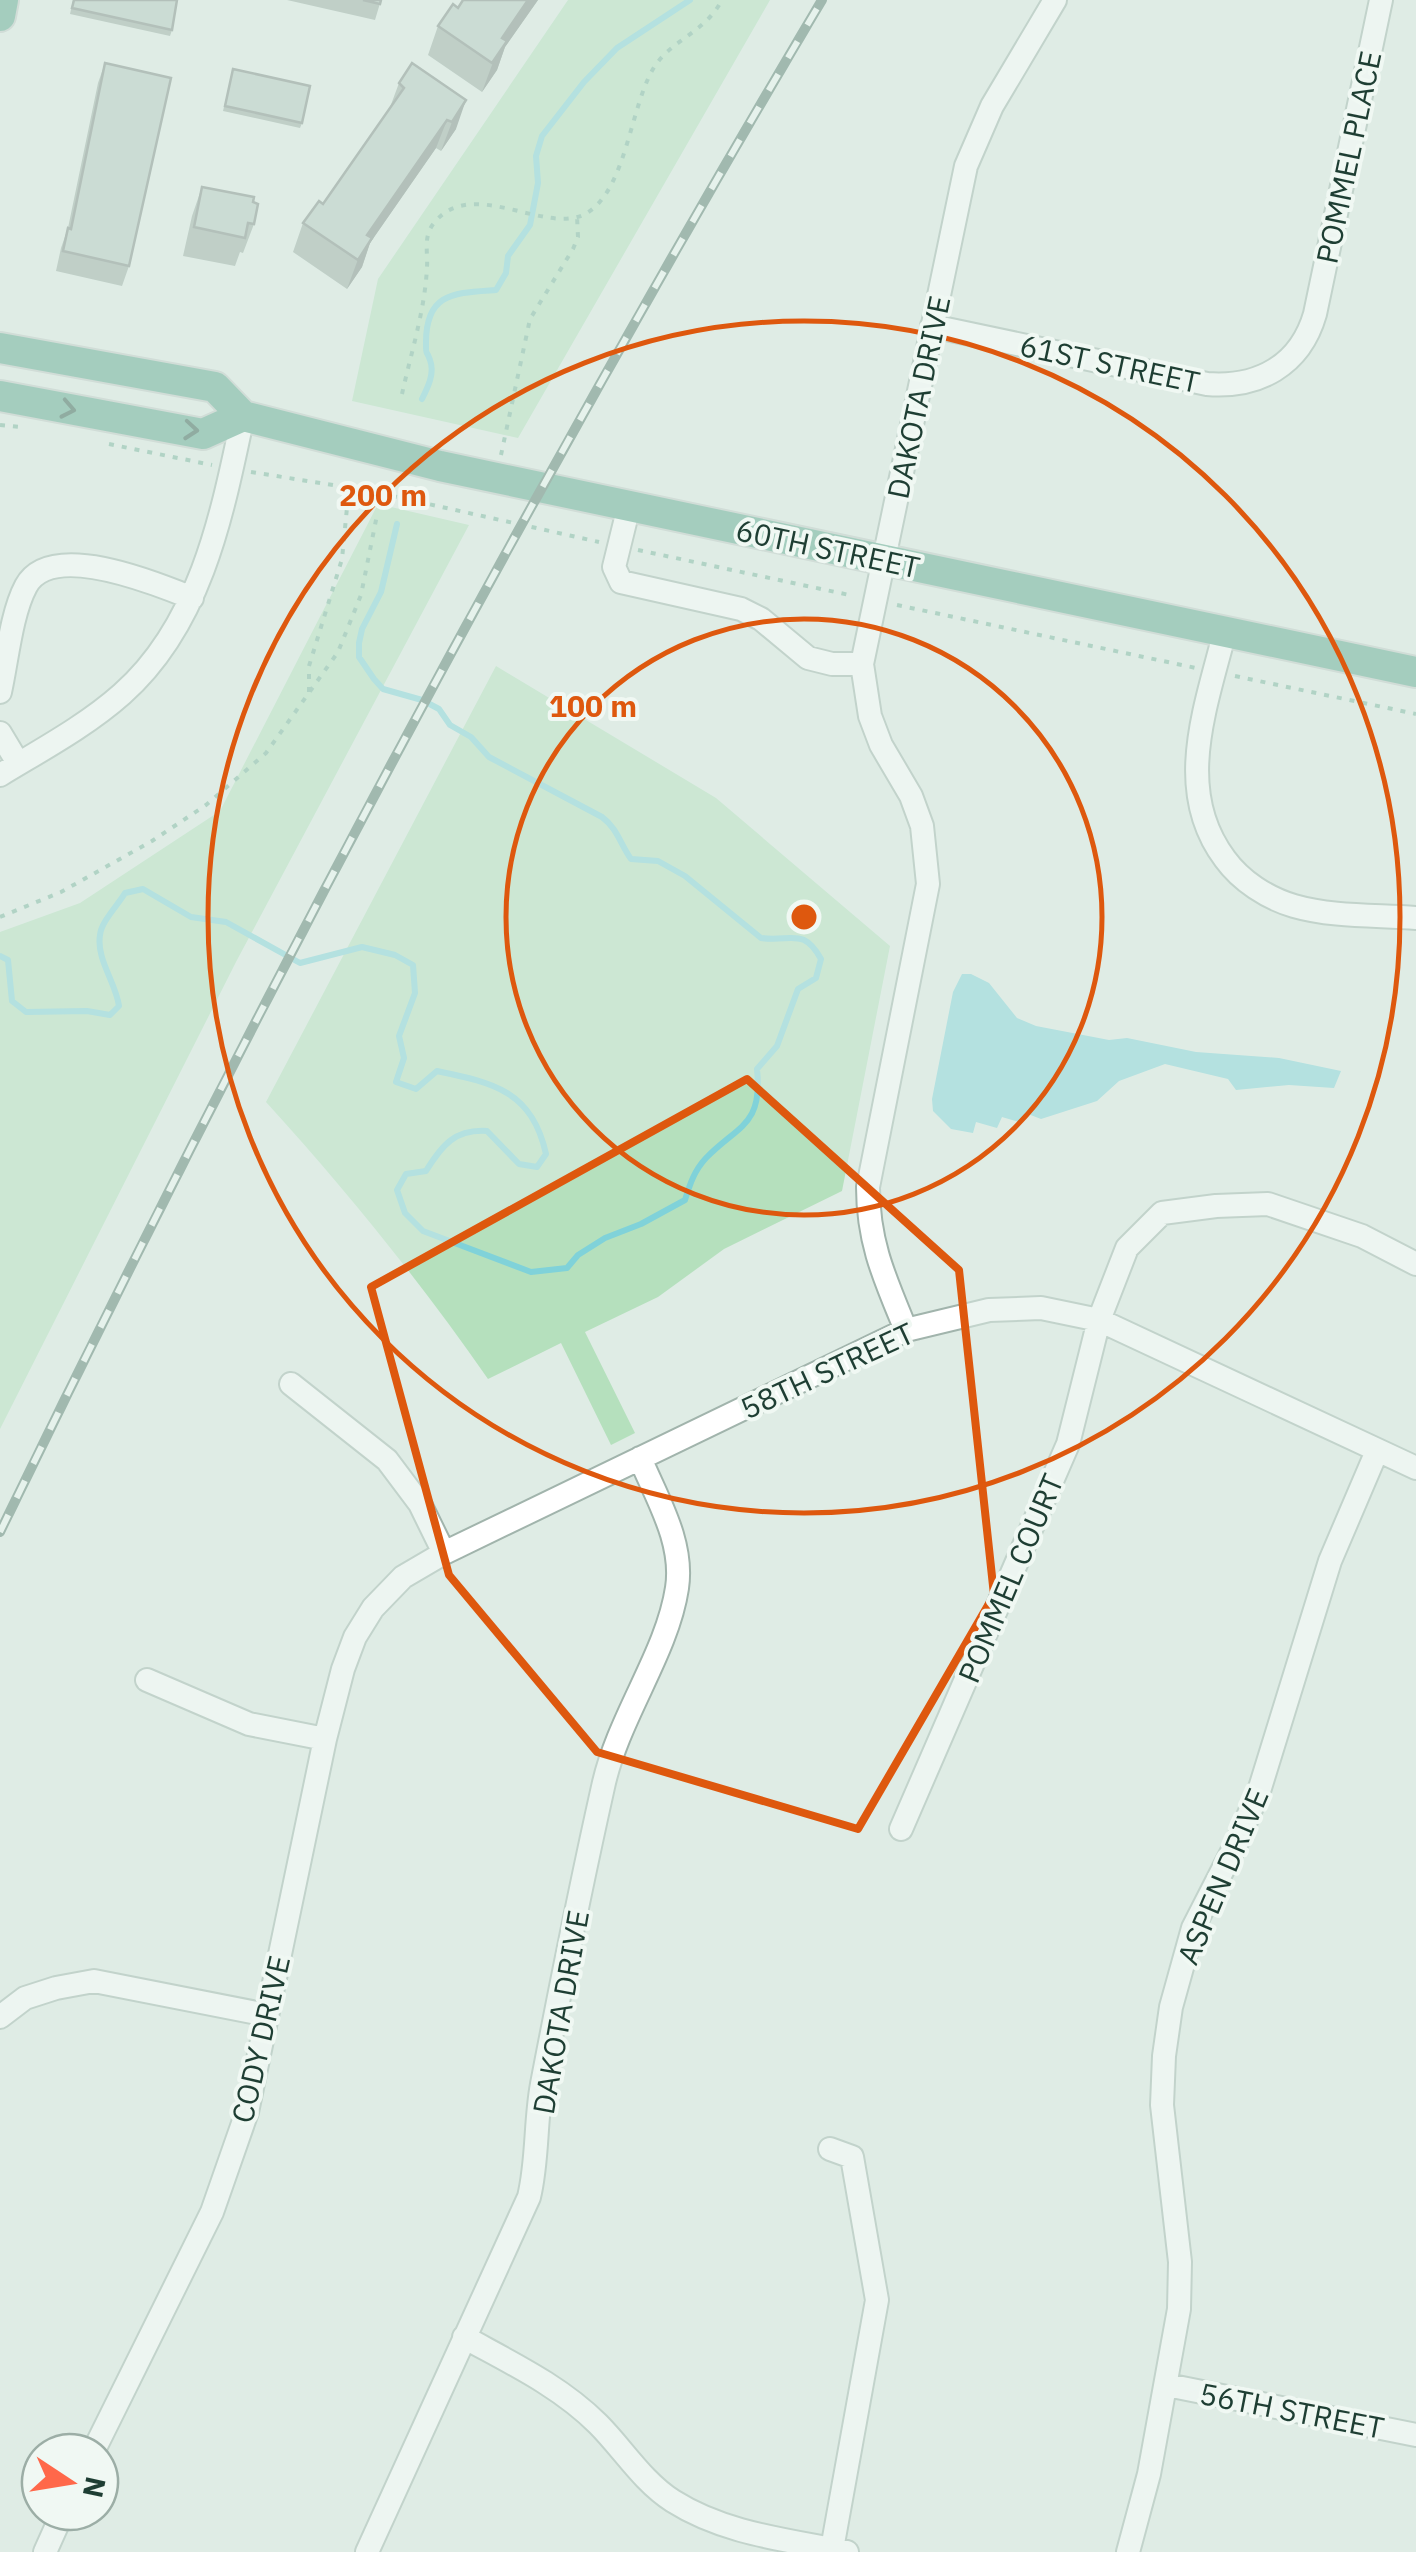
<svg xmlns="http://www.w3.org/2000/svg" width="1416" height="2552" viewBox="0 0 1416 2552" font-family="'IBM Plex Sans',sans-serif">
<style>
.green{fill:#b5e0bd}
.water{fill:#80d2d9}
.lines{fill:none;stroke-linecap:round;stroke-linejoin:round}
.stream{stroke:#80d2d9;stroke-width:6}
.minor-casing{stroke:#a1b4ac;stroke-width:26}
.major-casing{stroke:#c0c9c6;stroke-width:34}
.path{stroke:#7bb49e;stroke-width:4;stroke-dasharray:5 8;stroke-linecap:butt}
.minor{stroke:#fff;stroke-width:22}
.major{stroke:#5ea78f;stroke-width:30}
.rail-casing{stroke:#587a6e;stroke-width:10}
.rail{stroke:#f0f8f3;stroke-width:6;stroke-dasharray:19;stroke-linecap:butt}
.wall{fill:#9baba3}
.shaded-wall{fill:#7e8b85}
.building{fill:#b4c7be;stroke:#7e8b85;stroke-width:2.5}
.oneway{stroke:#315e4f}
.marked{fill:none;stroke:#de580e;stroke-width:8;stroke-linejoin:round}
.ring{fill:none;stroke:#de580e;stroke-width:5}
.labels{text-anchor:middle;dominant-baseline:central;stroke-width:8;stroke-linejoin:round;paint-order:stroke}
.street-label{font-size:30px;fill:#1e3e33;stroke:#f0f8f3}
.centre{fill:#de580e;stroke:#f0f8f3;stroke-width:5}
.ring-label{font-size:30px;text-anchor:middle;font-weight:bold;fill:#de580e;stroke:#f0f8f3;stroke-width:8;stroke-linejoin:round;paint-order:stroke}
</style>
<rect width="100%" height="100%" fill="#dfece5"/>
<path class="green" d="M 568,0 L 770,0 L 518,438 L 352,401 L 378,279 Z
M 378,504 L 469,525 L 237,960 L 0,1429 L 0,932 L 80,903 L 220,811 Z
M 496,666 L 716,798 L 890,946 L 842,1191 L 724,1249 L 658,1297 L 585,1332 L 635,1433 L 611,1445 L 561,1343 L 488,1379 C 420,1281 346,1190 266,1102 Z"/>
<path class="water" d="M 962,974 L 971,974 L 989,983 L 1017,1018 L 1036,1026 L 1109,1040 L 1127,1038 L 1196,1052 L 1279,1058 L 1341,1071 L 1334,1088 L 1289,1085 L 1236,1090 L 1228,1079 L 1165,1064 L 1119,1081 L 1097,1101 L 1041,1119 L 1028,1114 L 1022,1123 L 1002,1117 L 997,1128 L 976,1122 L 973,1133 L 951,1129 L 933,1111 L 932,1099 L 953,992 Z"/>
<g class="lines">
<path class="stream" d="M 422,399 C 428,387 435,373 430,360 C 426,348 426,357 426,345 C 425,292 454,293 496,290 L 506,273 L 508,256 L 530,225 L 538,183 L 536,156 L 542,136 L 584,82 L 617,48 L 690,0
M 0,956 L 8,960 L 12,1001 L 26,1012 L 87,1011 L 110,1015 L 119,1006 C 116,983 96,959 100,935 C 101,922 118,905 125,893 L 143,889 L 191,917 L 226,922 L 300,963 L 362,947 L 395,955 L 413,965 L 415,993 L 399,1036 L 404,1058 L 396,1082 L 416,1089 L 437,1071 C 494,1083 532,1091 546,1154 L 537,1167 L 519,1164 L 487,1131 C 455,1129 442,1145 426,1171 L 406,1174 L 397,1190 L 405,1213 L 423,1231 L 531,1272 L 567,1268 L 578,1255 L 605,1238 L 641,1224 L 685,1200 C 690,1184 694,1171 706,1158 C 738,1125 763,1126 757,1069 L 777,1046 L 798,989 L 816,978 L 821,959 C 803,927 792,942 761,938 L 685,876 L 658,861 L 631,859 C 620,844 618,829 602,817 L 489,757 L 471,737 L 450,725 L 439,709 L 422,700 L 383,689 L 374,679 L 359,657 L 359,643 L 362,629 L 381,592 L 397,524"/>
<g class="minor-casing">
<path id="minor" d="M 932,326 L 1207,384 C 1258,388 1300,366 1315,314 L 1381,0
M 629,506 L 614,567 L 621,582 L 741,609 L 761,619 L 808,658 L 832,664 L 862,664
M 1225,631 C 1206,707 1173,790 1225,859 C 1241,881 1267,898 1294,906 C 1332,917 1376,915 1416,918
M 0,692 C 7,661 11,614 26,586 C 51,540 155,583 192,598
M 0,733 L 18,763
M 0,775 C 41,750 86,726 122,694 C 201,624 222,515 243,416
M 906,1330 C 885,1279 868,1243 868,1187 L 928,884 L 922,826 L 911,796 L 881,745 L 870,716 L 862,664 L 966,166 L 992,106 L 1055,0
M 291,1384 L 387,1460 L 420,1504 L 444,1553
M 147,1680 L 249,1724 L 325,1739
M 901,1829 L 1068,1444 L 1099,1320 L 1127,1248 L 1162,1213 L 1216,1206 L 1268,1204 L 1362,1236 L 1416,1264
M 0,2017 L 25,1998 L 56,1988 L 94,1981 L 267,2015
M 830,2149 L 852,2157 L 877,2300 L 832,2549
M 464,2337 C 511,2363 560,2386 598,2424 C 623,2449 642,2481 673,2501 C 725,2534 788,2540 847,2552
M 1167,2385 L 1416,2435
M 93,2452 L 212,2212 L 247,2112 L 325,1739 L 343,1669 L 355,1637 L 373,1608 L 403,1577 L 444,1553 L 906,1330 L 989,1310 L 1041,1308 L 1099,1320 L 1416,1468
M 45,2552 L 63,2512
M 367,2552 L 529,2197 C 538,2160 535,2122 542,2084 C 561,1985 581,1885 603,1787 C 618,1717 667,1654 677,1588 C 684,1542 657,1499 640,1458
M 1128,2552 L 1149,2474 L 1179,2309 L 1180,2262 L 1162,2105 L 1164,2056 L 1171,2007 L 1193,1928 L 1238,1840 L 1260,1788 L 1330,1561 L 1377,1451"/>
</g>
<g class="major-casing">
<path id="major" d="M 0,16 L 3,0
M 0,348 L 215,387 L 243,416 L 440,466 L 1416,672
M 0,396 L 203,434 L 243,416"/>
</g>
<path class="path" d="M 402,394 C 411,353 425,310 427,267 C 428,252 423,236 434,223 C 472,175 547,237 587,213 C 626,189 630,109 653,69 C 670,40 704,34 722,0
M 0,425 L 21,427
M 109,444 L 212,465
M 501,455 L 530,319 L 573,249 L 578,237 L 577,216
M 251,472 L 370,491 L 599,542
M 638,550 L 854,596
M 897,605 L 1196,668
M 1235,676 L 1416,714
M 309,692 L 309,666 L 342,559 L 349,487
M 0,917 L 61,892 L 152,841 L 206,805 L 266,753 L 338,652 L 361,595 L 377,515"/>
<use href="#minor" class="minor"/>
<use href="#major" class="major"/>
<g class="rail-casing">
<path id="rail" d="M 0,1532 C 253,1010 526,499 822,0"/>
</g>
<use href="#rail" class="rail"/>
</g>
<path class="wall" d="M 73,0 L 172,30 L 170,36 L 70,14 Z
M 287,0 L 381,0 L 375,20 Z
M 463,0 L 538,0 L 505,47 L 497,70 L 482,92 L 428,55 L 438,26 L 458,8 Z
M 105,63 L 129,266 L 122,286 L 56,271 L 61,248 L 68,228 L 98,83 Z
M 412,63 L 456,129 L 441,151 L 436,148 L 370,243 L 362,267 L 347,289 L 293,252 L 303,223 L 323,204 L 389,110 L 399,83 Z
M 232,74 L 302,123 L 300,128 L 223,111 Z
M 202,187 L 253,202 L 254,224 L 243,253 L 240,252 L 235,266 L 183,256 L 192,216 Z"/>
<path class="shaded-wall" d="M 528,0 L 538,0 L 505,47 L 497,70 L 482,92 L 502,38 Z
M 466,100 L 456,129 L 441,151 L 452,122 Z
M 447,120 L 436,148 L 370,243 L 362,267 L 347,289 L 367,235 Z"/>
<path class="building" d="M 74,0 L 177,0 L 172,30 L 72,8 Z
M 363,0 L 381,0 L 380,4 Z
M 463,0 L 528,0 L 502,38 L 507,41 L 492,63 L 438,26 L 453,4 L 458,8 Z
M 105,63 L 171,78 L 129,266 L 63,251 L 68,228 L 71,229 Z
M 412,63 L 466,100 L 452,122 L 447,120 L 367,235 L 372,238 L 358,260 L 303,223 L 319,201 L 323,204 L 404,88 L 399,83 Z
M 233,69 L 310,86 L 302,123 L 225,106 Z
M 202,187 L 254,197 L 253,202 L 258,204 L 254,224 L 248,223 L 245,238 L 194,227 Z"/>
<defs><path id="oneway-chevron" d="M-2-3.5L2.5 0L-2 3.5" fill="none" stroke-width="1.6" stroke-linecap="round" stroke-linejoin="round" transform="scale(2.5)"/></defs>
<g class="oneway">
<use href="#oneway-chevron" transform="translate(68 409) rotate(11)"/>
<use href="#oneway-chevron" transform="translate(191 430) rotate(5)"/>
</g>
<path d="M0 0H1416V2552H0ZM 747,1079 L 959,1270 L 994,1595 L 858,1829 L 597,1752 L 449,1575 L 371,1287 Z" fill="#dfece5" fill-opacity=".55" fill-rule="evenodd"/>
<path class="marked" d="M 747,1079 L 959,1270 L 994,1595 L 858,1829 L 597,1752 L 449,1575 L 371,1287 Z"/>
<g class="ring">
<circle cx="804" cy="917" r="298"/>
<circle cx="804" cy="917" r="596"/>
</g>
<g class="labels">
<g class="street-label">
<text transform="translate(1348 157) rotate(-78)">POMMEL PLACE</text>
<text transform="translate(1110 363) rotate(12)">61ST STREET</text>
<text transform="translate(918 397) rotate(-78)">DAKOTA DRIVE</text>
<text transform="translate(828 548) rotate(12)">60TH STREET</text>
<text transform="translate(827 1370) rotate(-25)">58TH STREET</text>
<text transform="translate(1010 1578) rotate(-67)">POMMEL COURT</text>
<text transform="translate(1222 1876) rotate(-67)">ASPEN DRIVE</text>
<text transform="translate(560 2012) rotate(-80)">DAKOTA DRIVE</text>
<text transform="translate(260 2039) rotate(-77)">CODY DRIVE</text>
<text transform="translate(1292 2410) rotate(11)">56TH STREET</text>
</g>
</g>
<circle cx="804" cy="917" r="15" class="centre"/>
<g class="ring-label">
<text x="383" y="506">200 m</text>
<text x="593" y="717">100 m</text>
</g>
<g transform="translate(70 2482) rotate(102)"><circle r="48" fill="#f0f8f3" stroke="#9caea6" stroke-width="2.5"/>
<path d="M0-8L18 38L0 25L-18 38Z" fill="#ff684a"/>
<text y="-15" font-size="28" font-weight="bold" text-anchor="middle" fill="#1e3e33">N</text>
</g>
</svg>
